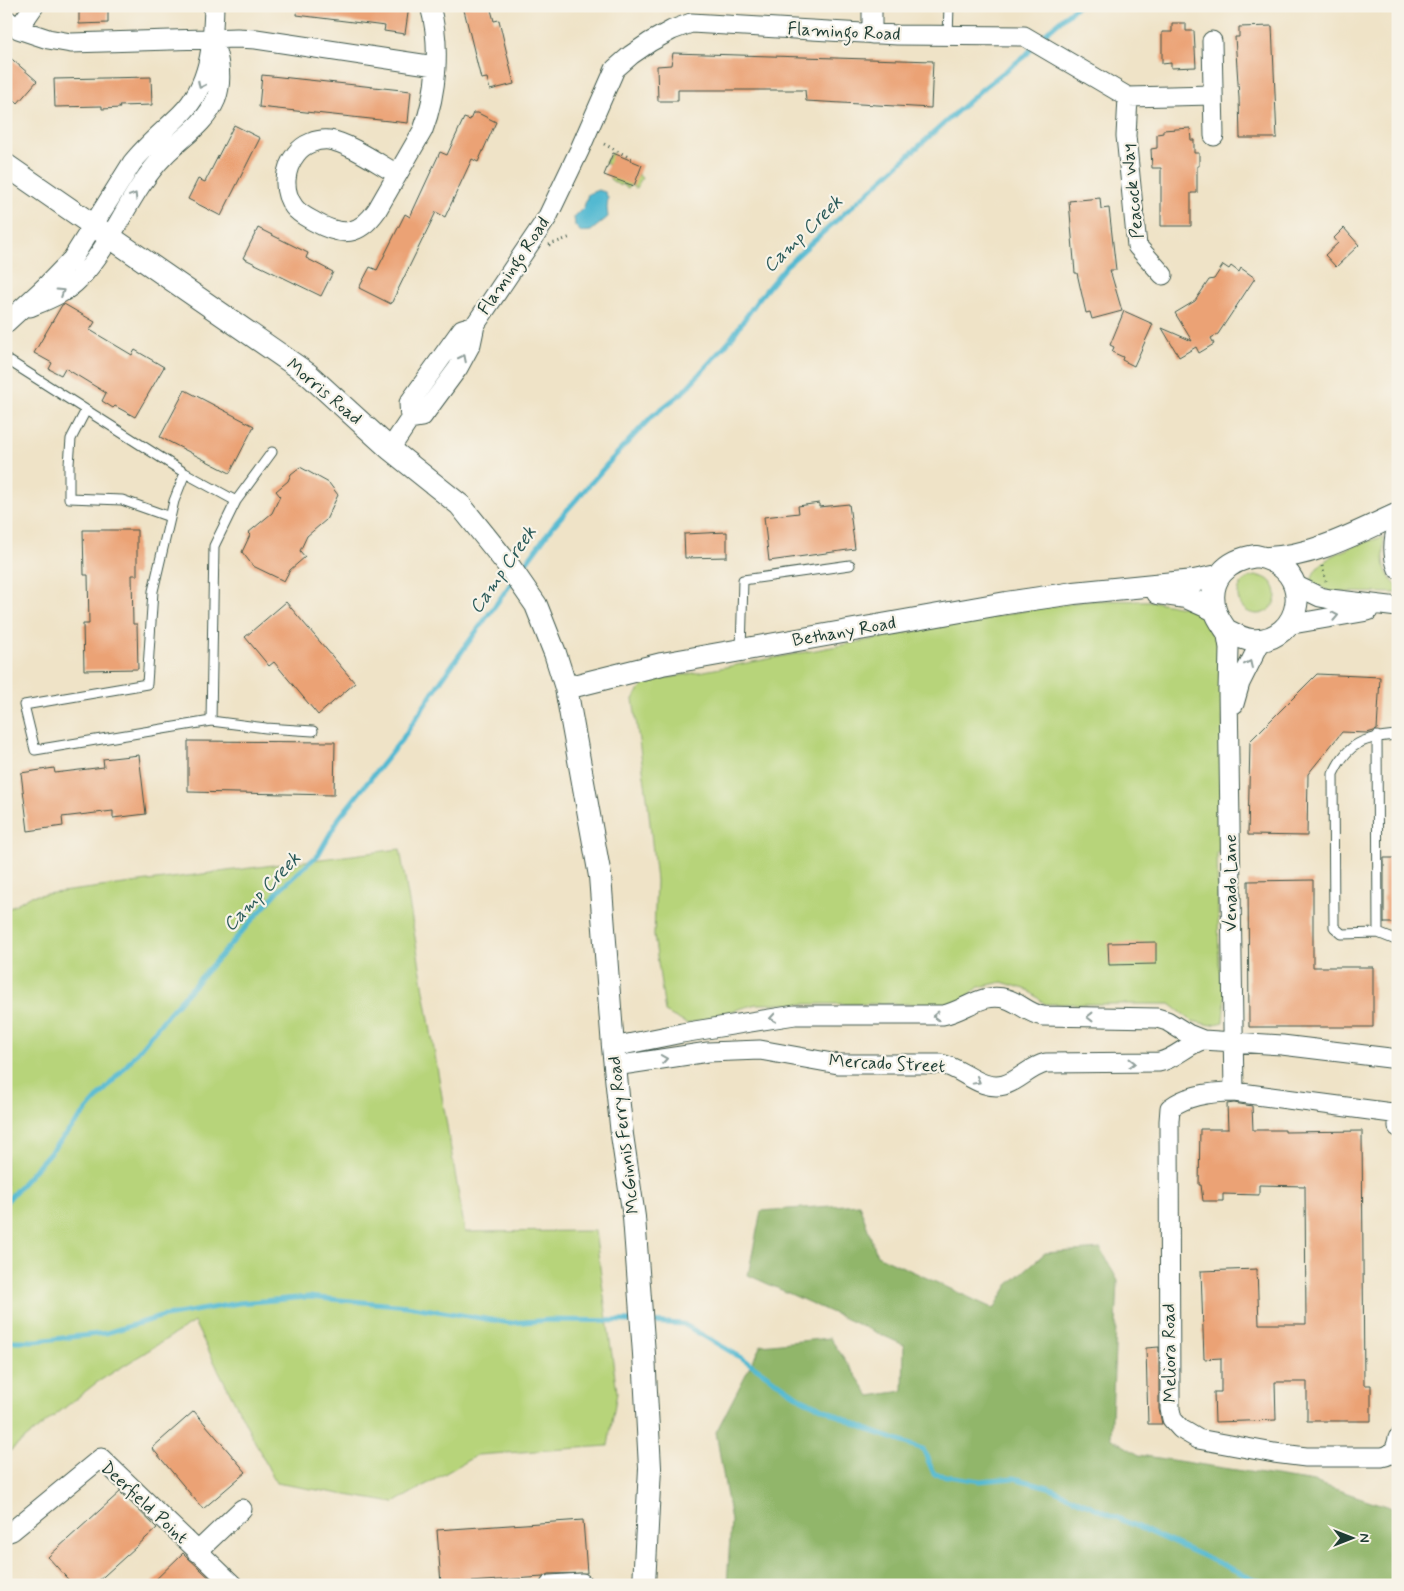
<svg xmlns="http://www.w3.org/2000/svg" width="1404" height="1591" viewBox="0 0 1404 1591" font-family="Mynerve,sans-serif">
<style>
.green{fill:#b7d47a;stroke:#6b8857}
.forest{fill:#91b66a;stroke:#587a4f}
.water{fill:#53b9d1;stroke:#397b82}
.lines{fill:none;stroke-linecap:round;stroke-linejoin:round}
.stream{stroke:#53b9d1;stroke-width:5}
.building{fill:#eba274}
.service-casing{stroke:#3e564a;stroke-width:11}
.minor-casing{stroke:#3e564a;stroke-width:21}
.tertiary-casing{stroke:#3e564a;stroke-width:24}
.path{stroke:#3e564a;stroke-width:3;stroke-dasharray:1 4;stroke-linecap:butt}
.service{stroke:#fff;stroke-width:9}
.minor{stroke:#fff;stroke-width:19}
.tertiary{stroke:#fff;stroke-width:22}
.oneway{stroke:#8f9e9a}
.labels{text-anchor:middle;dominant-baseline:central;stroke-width:4.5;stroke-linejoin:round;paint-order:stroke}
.street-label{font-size:18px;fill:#1f3d34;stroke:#f7f3e8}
.water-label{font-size:19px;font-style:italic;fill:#2c5c5b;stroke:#f7f3e8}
</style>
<rect width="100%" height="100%" fill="#f7f3e8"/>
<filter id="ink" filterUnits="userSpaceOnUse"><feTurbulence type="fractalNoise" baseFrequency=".02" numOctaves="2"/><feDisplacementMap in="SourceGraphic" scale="10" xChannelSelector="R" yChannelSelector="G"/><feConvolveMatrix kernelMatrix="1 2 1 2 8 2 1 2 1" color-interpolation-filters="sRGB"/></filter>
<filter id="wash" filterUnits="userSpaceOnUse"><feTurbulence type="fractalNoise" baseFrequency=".0096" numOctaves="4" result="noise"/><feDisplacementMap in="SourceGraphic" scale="20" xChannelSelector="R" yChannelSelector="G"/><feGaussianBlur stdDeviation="1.12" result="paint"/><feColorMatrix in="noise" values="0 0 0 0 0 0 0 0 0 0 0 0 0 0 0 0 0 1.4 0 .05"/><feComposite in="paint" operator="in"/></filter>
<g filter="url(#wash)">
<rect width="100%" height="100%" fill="#efe3c7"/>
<path class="green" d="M 611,153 L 623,161 L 642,178 L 636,188 L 630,185 L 628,188 L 621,184 L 620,186 L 610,179 L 611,166 L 605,163 Z
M 1383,537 C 1386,558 1379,569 1398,587 L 1398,593 L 1331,592 L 1312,584 C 1308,558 1364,542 1383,537 Z
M1238 595a19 19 0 1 1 38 0a19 19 0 1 1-38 0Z
M 1092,600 L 1151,601 L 1194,609 L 1212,621 L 1222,658 L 1224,843 L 1217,853 L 1219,965 L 1226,984 L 1223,1022 L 1211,1025 L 1192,1021 L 1170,1004 L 1045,1004 L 1028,990 L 1002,982 L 979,987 L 958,1004 L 756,1004 L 687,1024 L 665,1012 L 654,935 L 656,881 L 648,804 L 633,699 L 646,682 L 1039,608 Z
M 400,849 L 465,1232 L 595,1231 L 617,1392 L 608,1446 L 477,1455 L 394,1503 L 276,1483 L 194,1322 L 96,1383 L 6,1454 L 6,910 L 30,896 Z"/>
<path class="forest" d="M 859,1204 L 877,1255 L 994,1309 L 1008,1285 L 1045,1253 L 1101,1249 L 1118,1281 L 1111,1438 L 1139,1455 L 1314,1482 L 1398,1510 L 1398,1585 L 727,1585 L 731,1521 L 716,1432 L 761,1345 L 830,1338 L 870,1396 L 903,1391 L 904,1345 L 748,1275 L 761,1211 Z"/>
<path class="water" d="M 598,190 L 605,192 L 608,198 L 607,208 L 608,217 L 591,231 L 581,232 L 575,226 L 574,217 L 584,207 L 588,194 Z"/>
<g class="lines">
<path class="stream" d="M 520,571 L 553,526 L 612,459 L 652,416 L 682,393 L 730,340 L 757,301 L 786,266 L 981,90 L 1026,55 L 1047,32 L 1077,6
M 6,1202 L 126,1066 L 169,1013 L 281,888 L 318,855 L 339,818 L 403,738 L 442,679 L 512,582
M 647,1322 L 683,1324 L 742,1358 L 802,1399 L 871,1431 L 923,1449 L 934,1474 L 980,1481 L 1014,1478 L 1048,1487 L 1268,1585
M 6,1341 L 36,1341 L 106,1333 L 160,1317 L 239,1303 L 308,1297 L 407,1306 L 510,1323 L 550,1320 L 636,1321"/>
</g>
<g id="blocks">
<path class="building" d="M 79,6 L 108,6 L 108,23 L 79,24 Z
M 298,6 L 409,6 L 405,34 L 384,31 L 385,26 L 297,15 Z
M 463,6 L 490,6 L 494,21 L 499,20 L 514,84 L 490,90 L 487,78 L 481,79 Z
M 1172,23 L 1186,23 L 1186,31 L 1194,31 L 1196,67 L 1171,68 L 1171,63 L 1162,64 L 1162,32 L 1172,32 Z
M 1272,26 L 1277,138 L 1240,138 L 1239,98 L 1235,37 L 1239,37 L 1239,27 Z
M 673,53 L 933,61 L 931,108 L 806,101 L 805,90 L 678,90 L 678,101 L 658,101 L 657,66 L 671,65 Z
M 6,54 L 37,81 L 18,103 L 6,92 Z
M 262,75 L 411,91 L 408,123 L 259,107 Z
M 151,77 L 152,105 L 119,106 L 120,108 L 102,109 L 102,106 L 55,107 L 54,79 Z
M 473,113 L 478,113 L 496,122 L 478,162 L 472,159 L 445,217 L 436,212 L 391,304 L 359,288 L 370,267 L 377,270 L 405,214 L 410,217 L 440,152 L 447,155 L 464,118 L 470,120 Z
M 234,125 L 260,138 L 221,216 L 188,199 L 198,179 L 205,182 Z
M 1190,128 L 1191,140 L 1194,140 L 1194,153 L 1199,153 L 1199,166 L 1197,166 L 1197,193 L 1191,193 L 1191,226 L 1161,226 L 1161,168 L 1152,168 L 1151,149 L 1157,148 L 1157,134 L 1163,133 L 1163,130 Z
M 613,153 L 642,165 L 634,186 L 604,175 Z
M 1100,198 L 1101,209 L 1109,208 L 1116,270 L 1110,270 L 1122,311 L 1092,319 L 1090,312 L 1086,313 L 1077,273 L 1075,273 L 1069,201 Z
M 258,228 L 308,253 L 306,258 L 333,272 L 321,296 L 243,258 Z
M 1344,228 L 1359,245 L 1336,267 L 1325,255 L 1338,243 L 1334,238 Z
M 1223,265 L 1229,269 L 1231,266 L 1239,272 L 1241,268 L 1255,278 L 1218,334 L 1211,338 L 1214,344 L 1199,353 L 1196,347 L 1179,357 L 1162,328 L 1192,341 L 1175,313 L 1195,301 L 1209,280 L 1214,279 Z
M 64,304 L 95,322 L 90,330 L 132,355 L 135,350 L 164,367 L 135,417 L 115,406 L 113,408 L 102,401 L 106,393 L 65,368 L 61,375 L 49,369 L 52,363 L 34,353 L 62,305 Z
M 1124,311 L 1153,324 L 1134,366 L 1122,360 L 1123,357 L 1112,352 L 1114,347 L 1110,345 Z
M 185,390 L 254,426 L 230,473 L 160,437 Z
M 300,467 L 329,483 L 338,495 L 326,520 L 307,536 L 300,551 L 305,557 L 290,570 L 284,581 L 253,566 L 242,552 L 250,535 L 248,533 L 272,513 L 280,496 L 276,491 L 288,481 L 291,474 Z
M 819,503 L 819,507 L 849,504 L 855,549 L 769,561 L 764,517 L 799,513 L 798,506 Z
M 83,530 L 137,530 L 137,575 L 132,575 L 133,624 L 137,624 L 138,669 L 84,670 L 83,624 L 89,624 L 88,575 L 84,575 Z
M 727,532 L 727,557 L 685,558 L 684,534 Z
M 286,602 L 355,683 L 318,715 L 274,662 L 269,666 L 245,637 Z
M 1317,674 L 1380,677 L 1377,730 L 1367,733 L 1342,732 L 1308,774 L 1307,836 L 1248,835 L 1250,741 Z
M 188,741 L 335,742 L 334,795 L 188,792 Z
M 139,755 L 146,814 L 113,818 L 113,811 L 62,817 L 63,826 L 28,831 L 21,773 L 54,768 L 55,773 L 104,767 L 103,759 Z
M 1384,858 L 1398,858 L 1398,923 L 1384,923 Z
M 1313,880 L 1313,967 L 1373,967 L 1373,1027 L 1249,1027 L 1248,881 Z
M 1156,942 L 1156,964 L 1109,965 L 1108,943 Z
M 1234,1103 L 1252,1106 L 1253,1130 L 1285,1130 L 1285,1132 L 1362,1131 L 1364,1385 L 1371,1385 L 1371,1421 L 1307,1421 L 1307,1382 L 1275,1382 L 1276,1420 L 1215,1422 L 1214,1392 L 1221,1392 L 1221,1358 L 1204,1359 L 1201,1271 L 1257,1269 L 1259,1324 L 1306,1324 L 1305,1186 L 1259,1185 L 1259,1195 L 1223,1194 L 1223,1201 L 1203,1201 L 1201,1185 L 1199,1185 L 1200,1129 L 1228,1129 L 1227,1104 Z
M 1159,1347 L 1159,1409 L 1162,1424 L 1148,1424 L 1146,1348 Z
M 194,1411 L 246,1472 L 203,1509 L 152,1448 Z
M 120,1492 L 157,1528 L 94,1585 L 73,1585 L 48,1557 Z
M 583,1520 L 587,1573 L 549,1574 L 543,1577 L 441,1584 L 437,1530 Z
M 183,1553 L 217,1585 L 150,1585 Z"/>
</g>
</g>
<g filter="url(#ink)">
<use href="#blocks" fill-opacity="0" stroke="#3e564a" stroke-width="1"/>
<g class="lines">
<g class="service-casing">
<path id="service" d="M 948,36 L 949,6
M 6,359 L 185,473 L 236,501 L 214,546 L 211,721 L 35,750 L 24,705 L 147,684 L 153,591 L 174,501 L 185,473
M 86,410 L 71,439 L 69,464 L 69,498 L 122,500 L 170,517
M 236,501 L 272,452
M 741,651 L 743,580 L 850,565
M 211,721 L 266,728 L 313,731
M 1377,736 L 1378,933 L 1342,934 L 1334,927 L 1333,774 C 1348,742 1365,737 1398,735
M 1378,933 L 1398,941"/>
</g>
<g class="minor-casing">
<path id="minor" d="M 6,19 L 18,29 L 48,39 L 71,43 L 237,38 L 256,39 L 435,66
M 18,29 L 34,6
M 872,34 L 872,6
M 1212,41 L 1214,136
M 1128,97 L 1126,136 L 1137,246 L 1163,275
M 397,174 C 379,164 349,143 329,140 C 317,139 303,144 296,154 C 284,169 282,191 294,207 C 299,214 308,218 315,222 C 342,237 359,236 377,210 L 423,130 C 437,93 441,45 430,6
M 30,307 C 47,300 66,293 79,279 C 114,243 129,191 165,155 C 183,137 206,123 216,99 C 222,83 220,64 215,47
M 6,323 L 44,288 L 72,259 L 132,163 C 147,144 165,130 181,114 C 210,85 213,45 214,6
M 410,419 L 422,417 L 458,368 L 471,344 L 475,325 L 547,218 L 579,151 L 615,69 L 631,55 L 650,42 L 672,30 L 691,23 L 897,35 L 1024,36 L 1128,97 L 1213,95
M 390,449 L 410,419 L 409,403 L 462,329 L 475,325
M 1398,524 C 1393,539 1392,555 1398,569
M 1295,585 L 1320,597 L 1330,599 L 1398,607
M 1287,625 L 1368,611
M 1226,630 L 1229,648 L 1228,691 L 1234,1092
M 1234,704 L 1240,683 L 1262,639
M 613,1047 L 682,1033 L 795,1015 L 943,1015 C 965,1011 983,991 1007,999 C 1020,1003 1029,1014 1043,1016 L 1157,1018 L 1167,1021 L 1188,1034 L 1203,1040 L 1282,1045 L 1398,1059
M 615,1066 L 708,1052 L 760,1050 L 838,1064 L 941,1064 C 963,1068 980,1091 1004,1085 C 1019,1081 1029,1067 1046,1063 L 1159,1062 C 1175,1059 1186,1045 1203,1040
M 1398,1127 L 1398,1119 L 1392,1113 L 1234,1092 C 1213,1092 1187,1095 1170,1108 L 1169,1121 L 1170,1409 L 1172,1419 L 1181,1429 L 1198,1439 L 1274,1453 L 1306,1457 L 1382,1457 C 1393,1455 1396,1449 1398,1438
M 6,1533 L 12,1531 L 101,1458 L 233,1585
M 197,1552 L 242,1509
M 550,1585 L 582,1583"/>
</g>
<g class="tertiary-casing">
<path id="tertiary" d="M 6,165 L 308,374 L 390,449 L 460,505 L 509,566 L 536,605 L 555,653 L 566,688 L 600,876 L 613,1047 L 622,1135 L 634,1217 L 644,1354 L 650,1468 L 644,1585
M 1256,556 C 1319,567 1302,645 1251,640 C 1242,639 1234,634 1226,630 C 1222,624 1217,617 1215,610 C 1207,579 1227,560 1256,556 Z
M 1268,558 C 1315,556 1356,533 1398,514
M 1158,593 L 1186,597 L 1215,610
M 566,688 L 662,664 L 1006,603 L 1074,593 L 1194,581 L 1218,576"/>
</g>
<path class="path" d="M 604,144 L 634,160
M 549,245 L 571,237
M 1322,566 L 1326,581"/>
<use href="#service" class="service"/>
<use href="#minor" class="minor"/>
<use href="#tertiary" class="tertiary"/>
</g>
<defs><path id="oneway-chevron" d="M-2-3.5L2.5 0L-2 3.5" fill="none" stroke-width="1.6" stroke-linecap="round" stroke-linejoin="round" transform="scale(1.25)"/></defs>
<g class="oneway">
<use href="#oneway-chevron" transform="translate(201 85) rotate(116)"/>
<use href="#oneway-chevron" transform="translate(134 196) rotate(-59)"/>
<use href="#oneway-chevron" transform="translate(61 292) rotate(-32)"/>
<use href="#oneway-chevron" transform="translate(463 358) rotate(-63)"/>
<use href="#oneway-chevron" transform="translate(1335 616) rotate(-11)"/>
<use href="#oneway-chevron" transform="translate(1249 664) rotate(-65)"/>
<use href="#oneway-chevron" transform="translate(936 1016) rotate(178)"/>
<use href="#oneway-chevron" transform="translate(1090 1017) rotate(-180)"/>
<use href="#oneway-chevron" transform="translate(773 1018) rotate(172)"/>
<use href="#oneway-chevron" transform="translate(664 1059) rotate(-9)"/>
<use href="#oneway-chevron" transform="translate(1132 1063)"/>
<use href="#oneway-chevron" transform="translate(977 1081) rotate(29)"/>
</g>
</g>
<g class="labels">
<g class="street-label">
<text transform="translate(844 32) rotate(3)">Flamingo Road</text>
<text transform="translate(1133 191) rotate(-96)">Peacock Way</text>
<text transform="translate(514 266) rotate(-56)">Flamingo Road</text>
<text transform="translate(324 392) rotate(40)">Morris Road</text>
<text transform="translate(844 632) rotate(-10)">Bethany Road</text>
<text transform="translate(1231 883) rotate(-90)">Venado Lane</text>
<text transform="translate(887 1064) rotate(3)">Mercado Street</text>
<text transform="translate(624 1135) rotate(-97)">McGinnis Ferry Road</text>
<text transform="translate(1170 1353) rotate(-91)">Meliora Road</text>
<text transform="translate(144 1503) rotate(43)">Deerfield Point</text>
</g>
<g class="water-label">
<text transform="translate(803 234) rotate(-44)">Camp Creek</text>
<text transform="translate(503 570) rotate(-55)">Camp Creek</text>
<text transform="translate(262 892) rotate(-46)">Camp Creek</text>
</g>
</g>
<rect width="1404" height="1591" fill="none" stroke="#f7f3e8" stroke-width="25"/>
<g transform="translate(1352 1538) rotate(90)" stroke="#f7f3e8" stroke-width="4" paint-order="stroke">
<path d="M0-4L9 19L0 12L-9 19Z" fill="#1f3d34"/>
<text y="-8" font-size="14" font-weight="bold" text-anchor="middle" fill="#1f3d34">N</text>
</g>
</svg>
